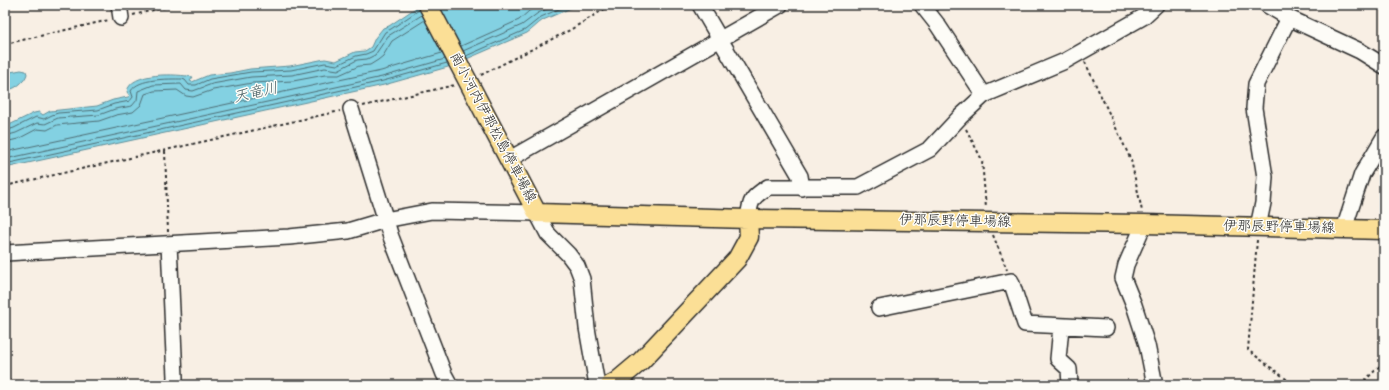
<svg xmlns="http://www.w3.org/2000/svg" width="1389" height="390" viewBox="0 0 1389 390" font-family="Dekko,'Klee One',sans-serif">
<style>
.water{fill:#83d1e2;stroke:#608f99}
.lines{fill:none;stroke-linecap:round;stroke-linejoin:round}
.shore{stroke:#4e6d74;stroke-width:1}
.minor-casing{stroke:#2b2b2b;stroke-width:18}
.major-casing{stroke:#2b2b2b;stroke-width:21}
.path{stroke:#2b2b2b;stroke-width:2;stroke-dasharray:3 3;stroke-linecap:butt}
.minor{stroke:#fdfcf7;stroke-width:15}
.major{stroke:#fbdf96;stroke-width:18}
.labels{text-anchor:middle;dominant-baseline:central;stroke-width:3;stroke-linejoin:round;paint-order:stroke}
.street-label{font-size:14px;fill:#2b2b2b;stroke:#fdfcf7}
.water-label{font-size:15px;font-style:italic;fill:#455d62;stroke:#fdfcf7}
</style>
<rect width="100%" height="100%" fill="#f8efe4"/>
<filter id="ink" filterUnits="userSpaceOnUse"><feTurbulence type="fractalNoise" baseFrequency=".025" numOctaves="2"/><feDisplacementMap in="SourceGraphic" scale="8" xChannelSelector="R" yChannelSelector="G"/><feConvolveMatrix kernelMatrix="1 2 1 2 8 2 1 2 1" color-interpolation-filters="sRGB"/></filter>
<g filter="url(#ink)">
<path class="water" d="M 420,5 L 578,5 L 543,20 C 537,24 533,29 527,33 L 448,67 L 384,85 L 5,168 L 5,127 L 34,113 L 39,112 L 43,115 L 50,111 L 97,106 L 113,100 L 128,97 L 130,96 L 127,92 C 130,71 178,74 193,77 L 190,81 L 192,82 L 209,75 L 230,73 L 250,69 L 290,66 L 325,59 L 336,61 L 355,52 L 365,51 L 371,47 L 375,38 L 383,28 L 389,26 Z
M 21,70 L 26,71 L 27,74 C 25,82 13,91 5,90 L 5,73 Z"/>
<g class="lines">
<path class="shore" d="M 461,46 L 519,20 L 529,11 L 541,5
M 463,51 L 522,25 L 538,13 L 556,5
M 466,56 L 525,30 L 541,17 L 568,5
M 5,131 L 14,128 L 36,117 L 44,119 L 52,115 L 58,113 L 98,110 L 114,104 L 130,101 L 133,97 L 131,91 C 138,78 169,79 182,79 L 185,80 L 189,85 L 196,85 L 210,79 L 251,72 L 291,70 L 325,63 L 337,65 L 356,56 L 366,54 L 373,51 L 385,32 L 391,29 L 419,10
M 5,136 L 16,133 L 37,123 L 45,124 L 58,118 L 99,115 L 115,109 L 132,106 L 137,100 L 138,91 L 153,85 L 181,84 L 186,90 L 193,91 L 212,84 L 251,77 L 292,75 L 325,68 L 338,70 L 357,60 L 367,59 L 375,55 L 388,36 L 422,15
M 5,142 L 18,139 L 37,129 L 47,130 L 57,125 L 99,121 L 116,115 L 133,112 L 141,105 L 145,94 L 154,91 L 177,90 L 186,96 L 193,97 L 213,90 L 252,83 L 293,81 L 325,75 L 339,75 L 359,66 L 370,65 L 378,60 L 383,56 L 392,41 L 425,20
M 5,152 L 381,71 L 442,53
M 5,159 L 382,77 L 445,59
M 5,164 L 383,81 L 447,63"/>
<g class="minor-casing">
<path id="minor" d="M 119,5 L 121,18
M 700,5 L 800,176 L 802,188
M 922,5 L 937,24 L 984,95
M 1267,5 L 1289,18 L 1360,51 L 1384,66
M 351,109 L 391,237 L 444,374 L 450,385
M 508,160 L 780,5
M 748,219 C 750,200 752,197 768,187 L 858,187 L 930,149 L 960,117 L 984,95 L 1065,61 L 1143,17 L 1156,5
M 1144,224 L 1126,265 L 1123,278 L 1134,305 L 1147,345 L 1155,385
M 1258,227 L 1263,203 L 1265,177 L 1254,108 L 1256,84 L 1289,18
M 1344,229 L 1362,174 L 1384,137
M 169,244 L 175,377 L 174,385
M 5,253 L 289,237 L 348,231 L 385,220 L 432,211 L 537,213 L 548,234 L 568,254 L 577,266 L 582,279 L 587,328 L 597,385
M 879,308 L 1011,281 L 1025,324 L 1106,328
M 1061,327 L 1058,359 L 1069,369 L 1070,385"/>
</g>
<g class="major-casing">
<path id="major" d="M 428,5 L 537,213 L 748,219 L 1144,224 L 1384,230
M 610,385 L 616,382 L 641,361 L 737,259 L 749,237 L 748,219"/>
</g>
<path class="path" d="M 133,15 L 175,5
M 5,44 L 109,20
M 1085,62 L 1131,160 L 1142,211
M 481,75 L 570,30 L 611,5
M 363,106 L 455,85
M 966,129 L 982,160 L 986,208
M 165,151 L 168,232
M 5,186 L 340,111
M 993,235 L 1007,270
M 1257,240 L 1248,350 L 1294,385
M 1360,385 L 1384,362"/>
<use href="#minor" class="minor"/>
<use href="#major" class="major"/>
</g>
</g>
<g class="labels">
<g class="street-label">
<text transform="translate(492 128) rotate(62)">南小河内伊那松島停車場線</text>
<text transform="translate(955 222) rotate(1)">伊那辰野停車場線</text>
<text transform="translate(1279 228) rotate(1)">伊那辰野停車場線</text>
</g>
<g class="water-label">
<text transform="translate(256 94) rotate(-13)">天竜川</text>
</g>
</g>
<rect width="1389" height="390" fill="none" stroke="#fdfcf7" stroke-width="20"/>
<rect x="10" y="10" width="1369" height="370" fill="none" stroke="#2b2b2b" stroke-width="1.5" filter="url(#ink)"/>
</svg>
